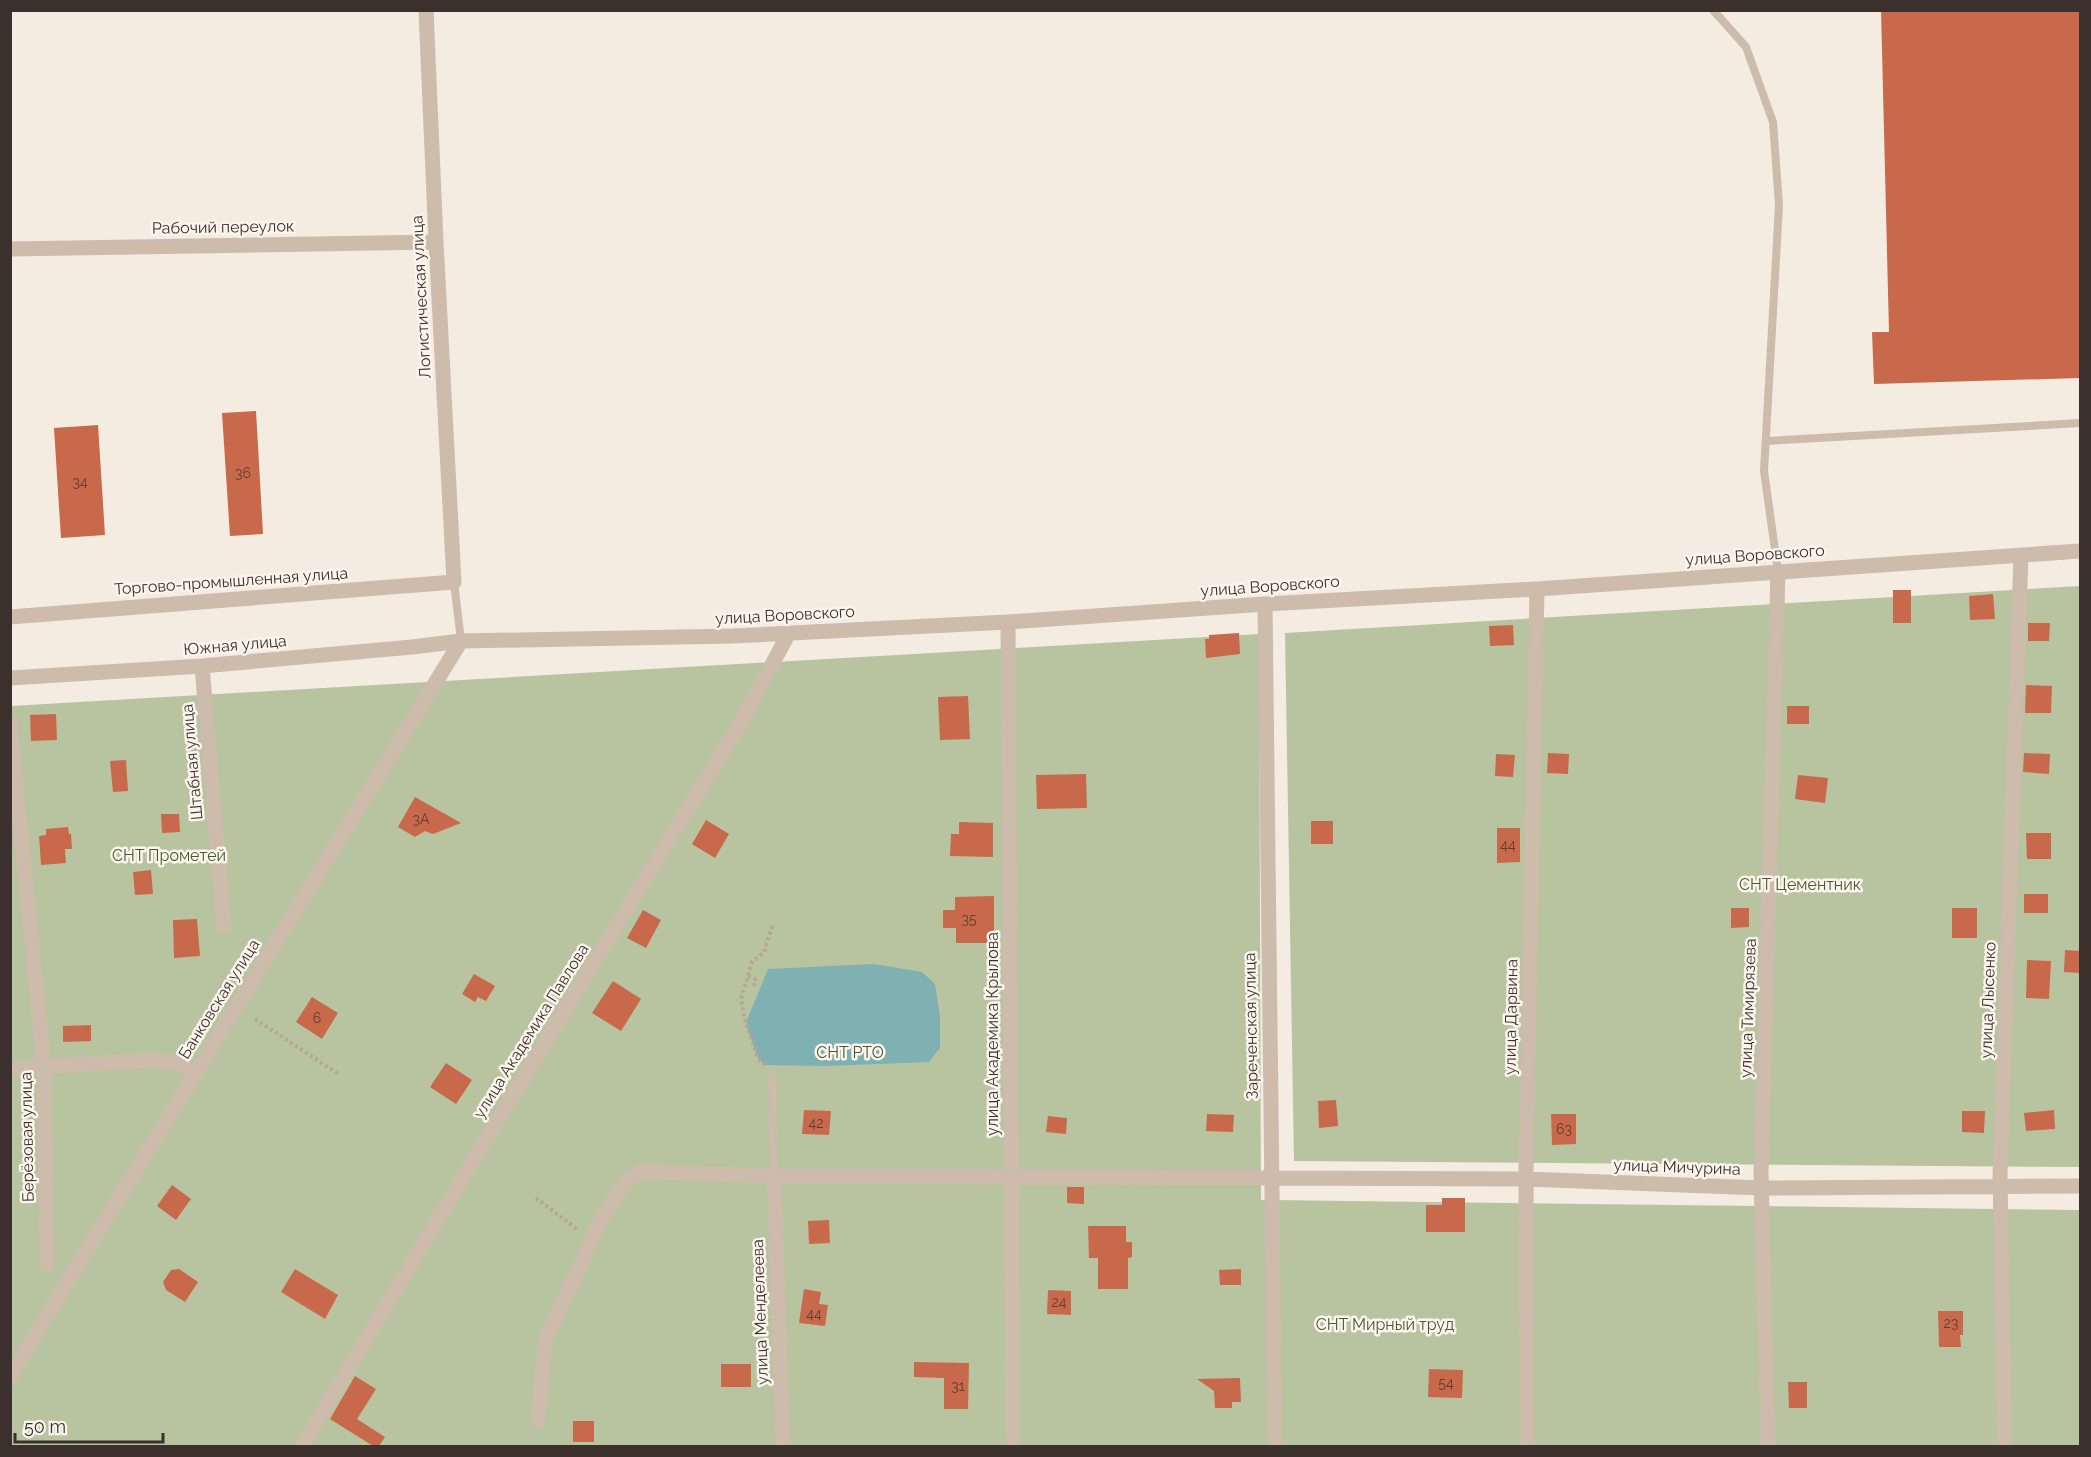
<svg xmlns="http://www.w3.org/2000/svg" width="2091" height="1457" viewBox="0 0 2091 1457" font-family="Raleway,sans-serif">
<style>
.green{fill:#b8c4a0}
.water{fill:#7fb0b2}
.building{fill:#c8694b}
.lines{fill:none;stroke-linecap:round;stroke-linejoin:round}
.path{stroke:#b9a596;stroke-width:4;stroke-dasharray:3 3;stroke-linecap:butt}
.service{stroke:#cdbbac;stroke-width:8}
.minor{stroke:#cdbbac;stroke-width:15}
.labels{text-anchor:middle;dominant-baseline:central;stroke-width:5;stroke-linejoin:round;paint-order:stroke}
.number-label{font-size:14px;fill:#5e3e33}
.street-label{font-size:16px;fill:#3b302b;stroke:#fbf5ee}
.park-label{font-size:16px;fill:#4a5a2e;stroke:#fbf5ee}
</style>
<rect width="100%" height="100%" fill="#f4ebe1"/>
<path class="green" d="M 2080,586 L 2080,1167 L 1294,1161 L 1285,633 Z
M 1259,634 L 1261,1200 L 2080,1210 L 2080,1446 L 11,1446 L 11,706 Z"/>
<path class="water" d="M 874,964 L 922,972 L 935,984 L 940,1016 L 940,1048 L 929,1062 L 825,1066 L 765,1065 L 758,1058 L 747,1027 L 747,1020 L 768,969 Z"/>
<path class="building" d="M 1881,10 L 2080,10 L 2080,378 L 1874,384 L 1872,332 L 1889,332 Z
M 256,411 L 263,534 L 230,536 L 222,413 Z
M 98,425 L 105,535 L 61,538 L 54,428 Z
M 1893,590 L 1911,590 L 1911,623 L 1893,623 Z
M 1993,594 L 1995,619 L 1970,620 L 1969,596 Z
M 2028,623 L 2050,623 L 2049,641 L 2028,641 Z
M 1513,625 L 1514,645 L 1490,646 L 1489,626 Z
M 1239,633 L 1240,654 L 1206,658 L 1205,639 L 1209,639 L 1209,635 Z
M 2026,685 L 2052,686 L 2051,713 L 2025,713 Z
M 968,696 L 970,739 L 940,740 L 938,697 Z
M 1787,706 L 1809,706 L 1809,724 L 1787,724 Z
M 56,714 L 57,740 L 31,741 L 30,715 Z
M 1548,753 L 1569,754 L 1568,774 L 1547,773 Z
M 2024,753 L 2050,754 L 2049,774 L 2023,772 Z
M 1496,754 L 1515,755 L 1513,777 L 1495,776 Z
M 126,760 L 128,791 L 113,792 L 110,761 Z
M 1086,774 L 1087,808 L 1037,809 L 1036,775 Z
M 1798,775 L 1828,778 L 1825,803 L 1795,799 Z
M 415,797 L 461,823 L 433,834 L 425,831 L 415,837 L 398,827 Z
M 161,814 L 179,814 L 180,832 L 162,833 Z
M 706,820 L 729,834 L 715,858 L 692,844 Z
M 1311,821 L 1333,821 L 1333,844 L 1311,844 Z
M 959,822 L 993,823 L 993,857 L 950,856 L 951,834 L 959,834 Z
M 68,827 L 69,834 L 71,834 L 72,849 L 65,849 L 66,863 L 41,865 L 39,836 L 46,835 L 46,829 Z
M 1497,828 L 1520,828 L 1520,862 L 1497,863 Z
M 2026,833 L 2051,833 L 2051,859 L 2027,859 Z
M 151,870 L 153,894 L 135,895 L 133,872 Z
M 2024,894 L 2048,894 L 2048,913 L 2024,913 Z
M 994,896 L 994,943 L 956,943 L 956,928 L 943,928 L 943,910 L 955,910 L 955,897 Z
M 1731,908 L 1749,908 L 1749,927 L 1731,928 Z
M 1952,908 L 1977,908 L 1977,938 L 1952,938 Z
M 643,910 L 661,920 L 646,948 L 627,938 Z
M 197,919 L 200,956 L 174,958 L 173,920 Z
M 2065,950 L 2080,951 L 2080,973 L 2064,972 Z
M 2027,960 L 2051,961 L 2049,999 L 2026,998 Z
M 474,974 L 495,986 L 486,1001 L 478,997 L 475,1002 L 462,994 Z
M 613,981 L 641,999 L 621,1031 L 592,1013 Z
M 312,997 L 338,1013 L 322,1039 L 296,1022 Z
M 91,1025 L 91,1041 L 63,1042 L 63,1026 Z
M 446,1063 L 472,1080 L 456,1104 L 430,1087 Z
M 1336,1100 L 1338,1126 L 1319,1128 L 1318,1101 Z
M 804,1110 L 831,1111 L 829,1135 L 802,1134 Z
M 2054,1110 L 2055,1129 L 2026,1131 L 2024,1113 Z
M 1962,1111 L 1985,1111 L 1984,1133 L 1962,1132 Z
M 1207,1114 L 1234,1115 L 1233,1132 L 1206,1131 Z
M 1551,1114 L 1576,1114 L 1576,1144 L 1552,1145 Z
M 1048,1116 L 1067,1118 L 1066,1134 L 1046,1132 Z
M 172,1185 L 191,1199 L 176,1220 L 157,1206 Z
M 1067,1187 L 1084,1187 L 1084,1204 L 1067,1203 Z
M 1442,1198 L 1465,1198 L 1465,1232 L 1426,1232 L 1426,1205 L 1442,1205 Z
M 829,1220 L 830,1243 L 809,1244 L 808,1221 Z
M 1088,1226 L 1126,1226 L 1126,1242 L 1132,1242 L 1132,1257 L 1128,1258 L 1128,1289 L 1098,1289 L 1098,1258 L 1089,1258 Z
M 179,1269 L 198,1282 L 185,1302 L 166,1290 L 163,1282 L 171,1270 Z
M 295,1269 L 338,1295 L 325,1319 L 281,1292 Z
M 1241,1269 L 1241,1285 L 1220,1285 L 1219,1270 Z
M 804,1289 L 821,1292 L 819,1304 L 828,1305 L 825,1326 L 799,1323 Z
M 1048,1290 L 1071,1291 L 1071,1315 L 1047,1314 Z
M 1938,1311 L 1963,1311 L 1963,1335 L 1960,1335 L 1961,1347 L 1939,1347 Z
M 914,1362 L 969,1363 L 968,1409 L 944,1409 L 944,1378 L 914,1377 Z
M 721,1364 L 751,1364 L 751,1387 L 721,1387 Z
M 1429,1369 L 1463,1370 L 1462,1398 L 1428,1397 Z
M 355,1376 L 376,1389 L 357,1419 L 385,1437 L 379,1446 L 373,1446 L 330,1419 Z
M 1240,1378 L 1241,1402 L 1232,1402 L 1232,1408 L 1215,1408 L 1214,1391 L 1197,1379 Z
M 1788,1382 L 1807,1382 L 1807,1408 L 1789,1408 Z
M 573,1421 L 594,1421 L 594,1442 L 573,1442 Z"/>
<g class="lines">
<path class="path" d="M 748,976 L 755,979 L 754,986
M 255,1019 L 340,1075
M 765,1065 L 758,1058 L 744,1016 L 741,999 L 752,962 L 764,952 L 773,924
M 536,1198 L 578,1230"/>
<path class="service" d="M 1713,10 L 1746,47 L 1773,122 L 1779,205 L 1764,471 L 1778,571
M 1766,441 L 2080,423
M 454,582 L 461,641
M 772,1076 L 774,1176"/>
<path class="minor" d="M 10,249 L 436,242
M 1265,604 L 1275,1446
M 10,617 L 454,582 L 436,242 L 426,10
M 1008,622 L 1013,1446
M 202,666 L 224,927
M 10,678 L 202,666 L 412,647 L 461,641 L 733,636 L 1008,622 L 1265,604 L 1537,589 L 2080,551
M 10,722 L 44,1067 L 47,1264
M 10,1069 L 152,1060 L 179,1063 L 194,1075
M 774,1176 L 783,1446
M 10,1378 L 44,1320 L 461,641
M 538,1421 L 545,1341 L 602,1218 L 626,1181 L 639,1172 L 774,1176 L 1526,1179 L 1761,1188 L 2080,1186
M 302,1446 L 474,1159 L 741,722 L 789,633
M 1527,1446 L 1526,1171 L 1537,589
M 1768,1446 L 1761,1173 L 1778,571
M 2005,1446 L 2000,1176 L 2021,555"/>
</g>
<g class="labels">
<g class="number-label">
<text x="243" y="473">36</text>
<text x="80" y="482">34</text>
<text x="421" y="819">3А</text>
<text x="1508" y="845">44</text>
<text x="969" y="919">35</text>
<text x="317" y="1018">6</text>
<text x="816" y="1123">42</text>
<text x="1564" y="1129">63</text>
<text x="1059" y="1302">24</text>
<text x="814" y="1314">44</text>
<text x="1951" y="1323">23</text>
<text x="1446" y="1383">54</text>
<text x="958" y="1386">31</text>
</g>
<g class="street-label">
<text transform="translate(223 227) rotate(-1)">Рабочий переулок</text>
<text transform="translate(421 297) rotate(-93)">Логистическая улица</text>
<text transform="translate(1755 555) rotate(-4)">улица Воровского</text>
<text transform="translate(231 581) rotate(-4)">Торгово-промышленная улица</text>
<text transform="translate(1270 586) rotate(-4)">улица Воровского</text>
<text transform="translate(785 615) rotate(-3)">улица Воровского</text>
<text transform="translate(235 645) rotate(-5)">Южная улица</text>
<text transform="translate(192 762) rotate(-95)">Штабная улица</text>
<text transform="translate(219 999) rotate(-58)">Банковская улица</text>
<text transform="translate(1988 1000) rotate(-88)">улица Лысенко</text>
<text transform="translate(1748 1008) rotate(-88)">улица Тимирязева</text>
<text transform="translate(1511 1017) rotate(-89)">улица Дарвина</text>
<text transform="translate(1251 1026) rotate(-91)">Зареченская улица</text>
<text transform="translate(531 1031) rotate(-58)">улица Академика Павлова</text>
<text transform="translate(992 1034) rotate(-90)">улица Академика Крылова</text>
<text transform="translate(27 1137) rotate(-91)">Берёзовая улица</text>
<text transform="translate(1677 1167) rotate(2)">улица Мичурина</text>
<text transform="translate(760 1312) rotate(-92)">улица Менделеева</text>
</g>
<g class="park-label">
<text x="169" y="855">СНТ Прометей</text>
<text x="1800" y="884">СНТ Цементник</text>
<text x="850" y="1052">СНТ РТО</text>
<text x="1385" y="1324">СНТ Мирный труд</text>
</g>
</g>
<rect width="2091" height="1457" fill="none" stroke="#3b302b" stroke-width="24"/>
<path d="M15 1433v9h148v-9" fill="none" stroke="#3b302b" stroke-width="3"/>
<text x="24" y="1433" font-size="18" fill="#3b302b" stroke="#fbf5ee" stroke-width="4.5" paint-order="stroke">50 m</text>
</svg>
